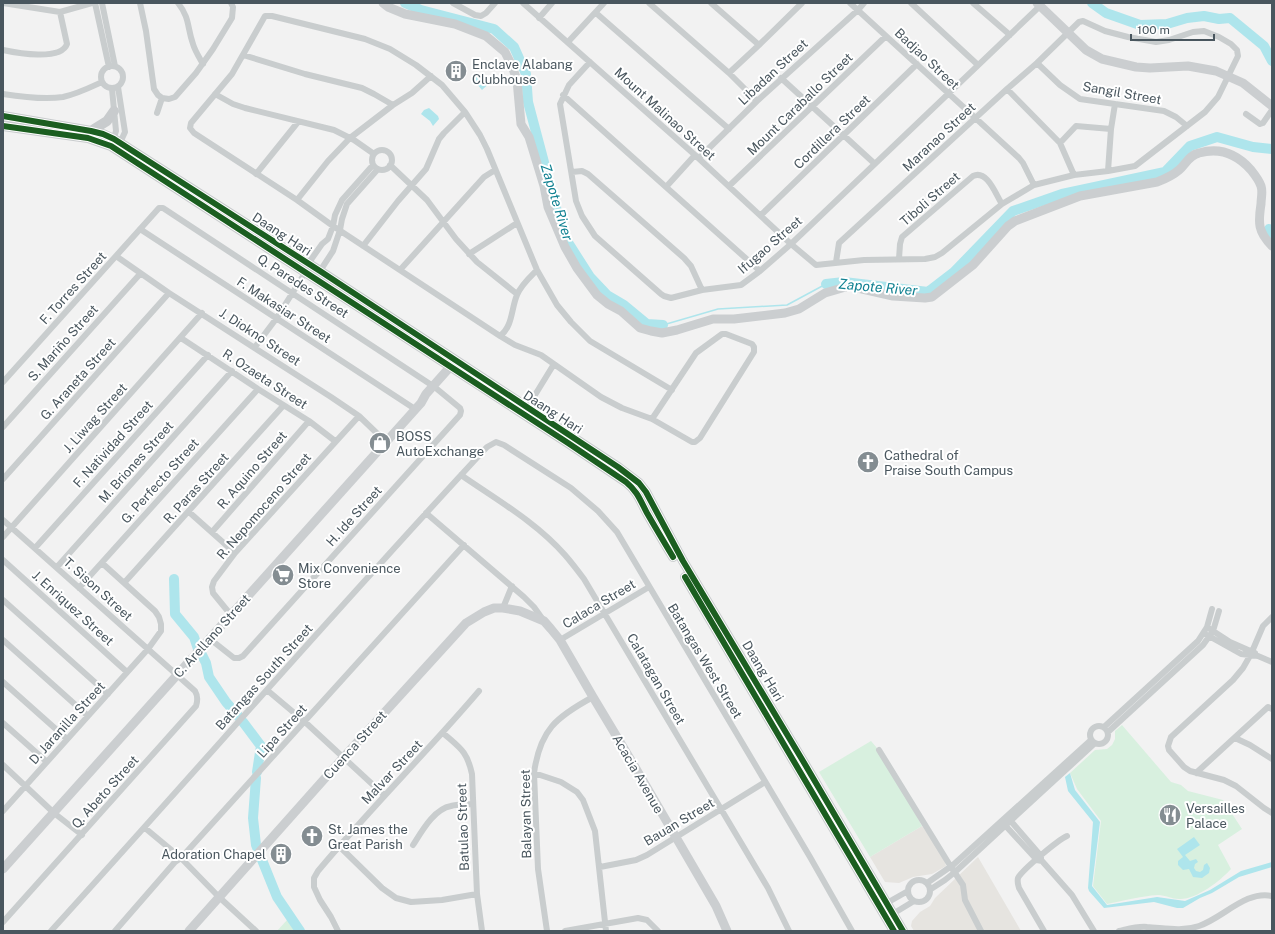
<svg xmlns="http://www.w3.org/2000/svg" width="1275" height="934" viewBox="0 0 1275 934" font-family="'Public Sans',sans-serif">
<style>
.commercial{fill:#e6e4e0}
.green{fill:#d8f0df}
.water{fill:#aee5ec}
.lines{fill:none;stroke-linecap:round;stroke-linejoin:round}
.stream{stroke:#aee5ec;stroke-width:1.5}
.river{stroke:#aee5ec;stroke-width:10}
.street{stroke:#c9cdce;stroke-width:6}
.secondary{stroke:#cbced0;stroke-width:9}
.primary{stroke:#c8cbcd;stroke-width:10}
.cycleway-casing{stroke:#fff;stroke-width:8}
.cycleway{stroke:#1b5e20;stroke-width:6}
.labels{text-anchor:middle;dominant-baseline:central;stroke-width:4;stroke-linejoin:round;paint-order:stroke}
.street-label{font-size:13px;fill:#49565e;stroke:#fff}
.poi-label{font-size:13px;fill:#49565e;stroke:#fff;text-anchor:start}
.water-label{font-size:14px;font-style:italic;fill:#128292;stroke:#fff}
</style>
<rect width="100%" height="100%" fill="#f2f2f2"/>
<path class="commercial" d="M 922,826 L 943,856 L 946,866 L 932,874 L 913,877 L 899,883 L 885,882 L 870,857 Z
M 978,857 L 1021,931 L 914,931 L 911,926 L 912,921 L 920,912 L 930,906 L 935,898 Z"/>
<path class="green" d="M 1122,725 L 1171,782 L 1181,785 L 1188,791 L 1223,800 L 1242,829 L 1218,845 L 1231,869 C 1220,881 1196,900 1179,899 C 1172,899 1165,895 1158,895 C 1141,896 1123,901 1107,904 L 1093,886 L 1101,821 L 1077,789 L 1070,773 L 1095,750 L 1107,749 L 1112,745 L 1115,739 L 1115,731 Z
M 871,741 L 883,755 L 922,826 L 870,857 L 819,772 Z
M 287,920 L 298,931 L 277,931 Z"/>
<path class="water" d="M 475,74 L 482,82 L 489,76 L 493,80 L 482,90 L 471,77 Z
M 429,108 L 438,116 L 439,119 L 433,126 L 430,121 L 421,114 L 424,110 Z
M 1070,773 L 1075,790 L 1100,822 L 1092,886 L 1107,905 L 1157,897 L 1185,901 L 1210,890 L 1241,871 L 1272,862 L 1272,867 L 1239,877 L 1212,893 L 1200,898 L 1183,908 L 1177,908 L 1154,902 L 1104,908 L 1089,891 L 1088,888 L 1093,822 L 1068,791 L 1065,777 Z
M 1194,837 L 1200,845 L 1185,855 L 1190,861 L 1196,859 L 1198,862 L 1195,864 L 1194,868 L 1196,871 L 1200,872 L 1203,870 L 1204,865 L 1207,863 L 1210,868 L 1209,873 L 1202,878 L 1193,877 L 1189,869 L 1183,870 L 1178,865 L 1178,861 L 1183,857 L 1177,849 Z"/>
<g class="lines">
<path class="stream" d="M 663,325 L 718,309 L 787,305 L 826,284"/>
<path class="river" d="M 405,3 L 421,10 L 494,29 L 514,47 L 526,74 L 528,102 L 558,215 L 567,241 L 590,277 L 607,295 L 624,305 L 647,324 L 663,325
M 1092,3 L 1106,13 L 1140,25 L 1167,24 L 1187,18 L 1204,16 L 1219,19 L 1230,18 L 1264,46 L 1272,61
M 1269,229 L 1270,238 L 1272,240
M 826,284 L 844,282 L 928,292 L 954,272 L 1013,211 L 1062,194 L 1165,172 L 1190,146 L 1217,137 L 1253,147 L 1272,149
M 174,579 L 175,614 L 194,637 L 198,649
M 200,651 L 206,663 L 209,677 L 226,702 L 239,717
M 243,722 L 261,746 L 257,772
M 256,778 L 253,818 L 256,845 L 277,897 L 300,931"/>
<path class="street" d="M 3,3 L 60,12 L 92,3
M 95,3 L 109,67
M 102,3 L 115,66
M 140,3 L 146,31 L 154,89 L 158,95 L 162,98
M 178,3 C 190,18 187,27 193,44 C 195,51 199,57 203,64
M 453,3 L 475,15 L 481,16 L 486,13 L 495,3
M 523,3 L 695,155 L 791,244 L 816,265 L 864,260 L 925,259 L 935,257 L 942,253 L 1002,204 L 1034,185 L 1074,175 L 1108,171 L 1135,166 L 1205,112 L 1218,97 L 1238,56 L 1237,50 L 1231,44 L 1219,37 L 1204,31 L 1193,32 L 1169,40 L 1156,42 L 1128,37 L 1105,31 L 1083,21 L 1079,22 L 1037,63 L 1007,89 L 839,243 L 836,262
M 649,3 L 729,73 L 757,101
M 711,3 L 759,45
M 850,3 L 1019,158 L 1023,163 L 1034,185
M 911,3 L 978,65
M 973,3 L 1010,35
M 596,13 L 729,129
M 539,18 L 552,3
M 568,42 L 604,3
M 3,50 C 17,53 61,61 67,44 L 60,12
M 243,55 L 305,74 L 362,88 L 374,94 L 393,105
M 590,62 L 569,85 L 560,104 L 576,201 L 582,216 L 595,236 L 661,294 L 664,296 L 671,298 L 702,290 L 741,285 L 760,271 L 791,244 L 1040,6
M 1037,63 L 1060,85 L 1080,99 L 1164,111 L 1176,117 L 1187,126
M101 77a11 11 0 1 1 22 0a11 11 0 1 1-22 0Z
M 729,73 L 759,45 L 802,3
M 781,78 L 875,164
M 118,87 L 125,132 L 119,145
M 112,89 L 116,131 L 113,141
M 1007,89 L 1060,143 L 1074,175
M 3,94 C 22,97 44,100 63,97 C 77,94 89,88 102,82
M 215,94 L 233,104 L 245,108 L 334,130 L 354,140 L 374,154
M 563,95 L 760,271
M 162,98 L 169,99 L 175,97 L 196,73 L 213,49 L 232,18 L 233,7 L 231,3
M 157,113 L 162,98
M 1246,114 L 1260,124 L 1263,123 L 1272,110
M 1060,143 L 1076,126 L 1111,129
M372 160a10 10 0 1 1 20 0a10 10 0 1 1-20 0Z
M 699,158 L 757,101 L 858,10 L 864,3
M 390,165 L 427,200 L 456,239 L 477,262 L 517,294
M 1108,171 L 1111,129 L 1115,104
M 572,172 L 582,171 L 588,174 L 684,258 L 691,266 L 702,290
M 256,174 L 298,122
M 729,186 L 886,36
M 666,187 L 695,155
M 297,200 L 328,161 L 350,138 L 393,105 L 412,93 L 431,76
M 761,215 L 917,64
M 140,229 L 415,409
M 363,246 L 398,201 L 426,169 L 439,139 L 444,133 L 465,112
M 469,254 L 517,223
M 116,256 L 169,293 L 331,397 L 359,416 L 386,442
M 899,259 L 900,244 L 902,237 L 973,176 C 987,169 996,195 1002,204
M 308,264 L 322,244 L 328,239 L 333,226 L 335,215 L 342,200 L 373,165
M 400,270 L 484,177 L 495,170
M 320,271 L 333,251 L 340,230 L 342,219 L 347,204 L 378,169
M 722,334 L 726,334 L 752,344 L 754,347 L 754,352 L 700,438 L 695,442 L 692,442 L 652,419 L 696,353 Z
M 500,336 C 513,326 511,309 517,295 C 521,285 530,277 537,270
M 181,338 L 258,389 L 309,421 L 335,441
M 255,347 L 276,319 L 305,273
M 3,382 L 159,208 L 163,208 L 433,386
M 527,408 L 554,364
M 652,419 L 622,408 L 601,397 L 541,355 L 515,345 L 500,336 L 333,226 L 297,200 L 194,133 L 190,128 L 191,123 L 232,74 L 265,16 L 272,16 L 365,39 L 390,49 L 416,65 L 442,85 L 465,112 L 480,135 L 487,149 L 537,270 L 557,305 L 571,322 L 590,341 L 672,390
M 3,427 L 140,274
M 461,475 C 497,500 536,522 565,555 C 572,563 578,571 584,579 L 768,888 L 789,931
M 3,479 L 169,293
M 189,512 L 235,553
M 426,513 L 524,597 L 534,607 L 544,621
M 3,520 L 195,691 C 198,696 198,700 196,706 L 3,922
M 212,532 L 309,421
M 3,537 L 202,313
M 35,548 L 208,355
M 3,560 L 127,672
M 57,567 L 232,371
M 124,583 L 283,406
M 79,588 L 258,389
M 3,600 L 108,694
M 503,608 L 512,586
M 231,615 L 213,593 L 212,587 L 214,581 L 235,553 L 359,416
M 1272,617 L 1263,626 L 1251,654 L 1243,668 L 1233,680 L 1171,737 L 1168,746 L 1169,750 L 1184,767 L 1190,771 L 1224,780 L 1236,786 L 1264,808 L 1272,813
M 1210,629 L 1230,642 L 1255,653
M 1207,635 L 1241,654 L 1258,656 L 1272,662
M 210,639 L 234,658 L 239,658 L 243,656 L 460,415 L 461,411 L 460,408 L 437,389
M 3,640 L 88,716
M 560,640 L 649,587
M 3,682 L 67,739
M 267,690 L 305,722 L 384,795
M 3,723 L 47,762
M1090 735a9 9 0 1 1 18 0a9 9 0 1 1-18 0Z
M 1104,727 L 1198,641 L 1207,627 L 1212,609
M 1108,732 L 1203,645 L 1213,631 L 1219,611
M 443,733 C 460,748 467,751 472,774 L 477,894 L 482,931
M 1235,738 L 1250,745 L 1272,759
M 879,750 L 951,867 L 963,885 L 965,900 L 981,931
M 3,765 L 54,813 L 82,835
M 534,773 L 561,782 L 577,792 L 583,800 L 595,831 L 606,931
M 1196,773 L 1268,707 L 1272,709
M 3,811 L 148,649 L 161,631 L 161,624 L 159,617 L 155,611 L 102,563
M 1009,819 L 1041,856 L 1041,859
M 1003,823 L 1037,860 L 1042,861 L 1072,895 L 1094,931
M 145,828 L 181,858 L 219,897 L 256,931
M 413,845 C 422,831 434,809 451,806 C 458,804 466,805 473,804
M 339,846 L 382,888 L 396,898 L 411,902 L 442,900 L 477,894
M 600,867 L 636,860 L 647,855 L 765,782
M908 891a11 11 0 1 1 22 0a11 11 0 1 1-22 0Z
M 927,883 L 953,865 L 1091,740
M 931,889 L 945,880 L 955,872 L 1095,743
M 885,904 L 908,891
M 891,915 L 914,901
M 51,931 C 197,770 339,606 487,447 L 496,442 L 504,445 L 571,488 L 598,511 L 617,532 L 810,857 L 852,931
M 115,931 L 175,862 L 181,858 L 464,545
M 338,931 L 331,917 L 320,900 L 314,887 L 314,878 L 318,871 C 370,809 427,752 479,691
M 547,931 L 538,869 L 534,773 C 540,730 556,717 593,697
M 565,931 L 638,918 L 647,920 L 658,931
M 1044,931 L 1019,888 C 1018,884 1017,882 1018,878 C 1022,870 1058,840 1067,836
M 1119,931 C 1128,929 1138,926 1147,927 C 1165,928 1181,932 1199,926 C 1223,918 1246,890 1272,896"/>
<path class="secondary" d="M 383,3 L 388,7 L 405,14 L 455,24 L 486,36 L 505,52 L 512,66 L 517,80 L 521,124 L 529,137 L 544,186 L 548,207 L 565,247 L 577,268 L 597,295 L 608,304 L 621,311 L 640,328 L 651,331 L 662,333 L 677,330 L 713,319 L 734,319 L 785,313 L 799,309 L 825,293 L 849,286 L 893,296 L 925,298 L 932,297 L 973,265 L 1008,226 L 1015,221 L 1080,196 L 1157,182 C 1165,179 1172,176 1179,170 C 1186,164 1189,155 1199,153 C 1220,147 1237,154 1251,170 C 1255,175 1259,180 1261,186 C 1263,192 1261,198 1261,204 C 1258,223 1258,232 1272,246
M 1037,3 L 1086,50 L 1102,59 L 1136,67 L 1150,68 L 1188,66 L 1216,71 L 1243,83 L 1272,106
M 3,869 L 386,442 L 421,403 L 426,394 L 450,367
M 189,931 L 343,758 L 466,623 L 484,612 L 494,608 L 503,608 L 520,611 L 544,621 L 551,629 L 560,640 L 593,697 L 635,767 L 716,906 L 727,931"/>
<path class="primary" d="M 3,116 L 91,131 L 103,134 L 114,139 L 320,271 L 618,467 L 639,483 L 646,492 L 683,561 L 803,761 L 903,931
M 3,126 L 88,138 L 111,146 L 568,443 L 626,482 C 638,492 640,500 647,513 C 655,527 664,542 673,557
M 91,131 L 107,121 L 114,111
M 685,577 L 894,931"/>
<g class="cycleway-casing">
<path id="cycleway" d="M 3,116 L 91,131 L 103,134 L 114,139 L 320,271 L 618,467 L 639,483 L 646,492 L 683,561 L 803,761 L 903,931
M 3,126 L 88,138 L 111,146 L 568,443 L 626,482 C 638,492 640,500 647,513 C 655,527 664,542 673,557
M 685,577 L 894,931"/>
</g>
<use href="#cycleway" class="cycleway"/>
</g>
<defs>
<g id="building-disc" transform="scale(1.15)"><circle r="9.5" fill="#848d92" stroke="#fff"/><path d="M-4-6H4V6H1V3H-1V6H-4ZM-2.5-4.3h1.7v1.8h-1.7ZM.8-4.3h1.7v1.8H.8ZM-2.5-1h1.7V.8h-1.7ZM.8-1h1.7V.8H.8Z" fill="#fff"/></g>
<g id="shop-disc" transform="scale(1.15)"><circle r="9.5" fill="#848d92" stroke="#fff"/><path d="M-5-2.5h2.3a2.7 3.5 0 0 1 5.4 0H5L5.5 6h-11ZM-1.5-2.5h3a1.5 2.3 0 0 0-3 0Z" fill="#fff"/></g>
<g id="church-disc" transform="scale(1.15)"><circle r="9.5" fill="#848d92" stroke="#fff"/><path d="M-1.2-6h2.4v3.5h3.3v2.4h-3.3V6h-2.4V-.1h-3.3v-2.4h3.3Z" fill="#fff"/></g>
<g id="supermarket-disc" transform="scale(1.15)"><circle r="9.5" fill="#848d92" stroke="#fff"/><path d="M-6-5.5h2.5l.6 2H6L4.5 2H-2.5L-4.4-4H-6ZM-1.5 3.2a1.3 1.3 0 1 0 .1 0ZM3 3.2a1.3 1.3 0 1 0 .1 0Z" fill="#fff"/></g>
<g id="restaurant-disc" transform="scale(1.15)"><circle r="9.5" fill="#848d92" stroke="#fff"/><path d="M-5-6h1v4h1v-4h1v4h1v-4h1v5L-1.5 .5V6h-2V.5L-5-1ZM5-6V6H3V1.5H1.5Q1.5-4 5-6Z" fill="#fff"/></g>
</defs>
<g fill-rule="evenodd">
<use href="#building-disc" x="456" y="71"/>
<use href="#shop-disc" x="380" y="443"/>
<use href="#church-disc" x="868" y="462"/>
<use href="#supermarket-disc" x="283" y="575"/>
<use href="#restaurant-disc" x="1170" y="815"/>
<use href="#church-disc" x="312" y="836"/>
<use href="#building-disc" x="281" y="854"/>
</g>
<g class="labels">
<g class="street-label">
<text transform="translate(927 59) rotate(43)">Badjao Street</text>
<text transform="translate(773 72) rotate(-43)">Libadan Street</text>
<text transform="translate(1122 93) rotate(10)">Sangil Street</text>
<text transform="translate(800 104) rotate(-44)">Mount Caraballo Street</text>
<text transform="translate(665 114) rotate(42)">Mount Malinao Street</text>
<text transform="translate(832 132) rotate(-44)">Cordillera Street</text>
<text transform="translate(939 137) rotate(-43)">Maranao Street</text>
<text transform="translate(930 199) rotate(-41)">Tiboli Street</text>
<text transform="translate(282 234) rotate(33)">Daang Hari</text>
<text transform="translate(770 245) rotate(-41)">Ifugao Street</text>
<text transform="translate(303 286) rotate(33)">Q. Paredes Street</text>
<text transform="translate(73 288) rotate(-48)">F. Torres Street</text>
<text transform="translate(284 310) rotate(33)">F. Makasiar Street</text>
<text transform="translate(260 337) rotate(33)">J. Diokno Street</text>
<text transform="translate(63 343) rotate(-48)">S. Mariño Street</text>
<text transform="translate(78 379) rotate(-48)">G. Araneta Street</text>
<text transform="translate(265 379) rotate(33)">R. Ozaeta Street</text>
<text transform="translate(553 412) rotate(33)">Daang Hari</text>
<text transform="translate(95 418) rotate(-48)">J. Liwag Street</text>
<text transform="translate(113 444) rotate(-48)">F. Natividad Street</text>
<text transform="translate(136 462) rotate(-48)">M. Briones Street</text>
<text transform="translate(252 470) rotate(-49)">R. Aquino Street</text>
<text transform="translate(160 481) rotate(-48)">G. Perfecto Street</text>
<text transform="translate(196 488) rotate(-48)">R. Paras Street</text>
<text transform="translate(264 506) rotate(-49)">R. Nepomoceno Street</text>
<text transform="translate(354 516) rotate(-48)">H. Ide Street</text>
<text transform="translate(98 589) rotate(42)">T. Sison Street</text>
<text transform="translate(599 604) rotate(-31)">Calaca Street</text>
<text transform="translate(73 608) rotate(42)">J. Enriquez Street</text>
<text transform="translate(212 636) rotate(-48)">C. Arellano Street</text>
<text transform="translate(705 661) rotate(59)">Batangas West Street</text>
<text transform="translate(763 671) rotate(59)">Daang Hari</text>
<text transform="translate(264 677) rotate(-48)">Batangas South Street</text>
<text transform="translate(656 679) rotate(60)">Calatagan Street</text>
<text transform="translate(67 723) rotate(-48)">D. Jaranilla Street</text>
<text transform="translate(282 731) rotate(-48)">Lipa Street</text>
<text transform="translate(355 745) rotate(-48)">Cuenca Street</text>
<text transform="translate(392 772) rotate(-47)">Malvar Street</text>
<text transform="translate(638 774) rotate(60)">Acacia Avenue</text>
<text transform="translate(105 792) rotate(-48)">Q. Abeto Street</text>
<text transform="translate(526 814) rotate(-91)">Balayan Street</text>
<text transform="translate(679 822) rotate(-31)">Bauan Street</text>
<text transform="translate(463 827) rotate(-92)">Batulao Street</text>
</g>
<g class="poi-label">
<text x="472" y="64">Enclave Alabang<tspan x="472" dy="15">Clubhouse</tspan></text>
<text x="396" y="436">BOSS<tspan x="396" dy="15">AutoExchange</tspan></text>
<text x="884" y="455">Cathedral of<tspan x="884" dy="15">Praise South Campus</tspan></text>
<text x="298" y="568">Mix Convenience<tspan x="298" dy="15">Store</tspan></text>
<text x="1186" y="808">Versailles<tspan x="1186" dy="15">Palace</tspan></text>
<text x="328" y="829">St. James the<tspan x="328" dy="15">Great Parish</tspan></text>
<text x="266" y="854" text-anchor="end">Adoration Chapel</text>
</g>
<g class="water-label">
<text transform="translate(557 202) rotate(73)">Zapote River</text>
<text transform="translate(878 287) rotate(5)">Zapote River</text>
</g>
</g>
<rect width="1275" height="934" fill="none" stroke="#49565e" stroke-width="8"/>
<path d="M1131 34v6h83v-6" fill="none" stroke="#49565e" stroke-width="2"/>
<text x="1137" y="34" font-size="12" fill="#49565e" stroke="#ffffff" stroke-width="3" paint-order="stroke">100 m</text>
</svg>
